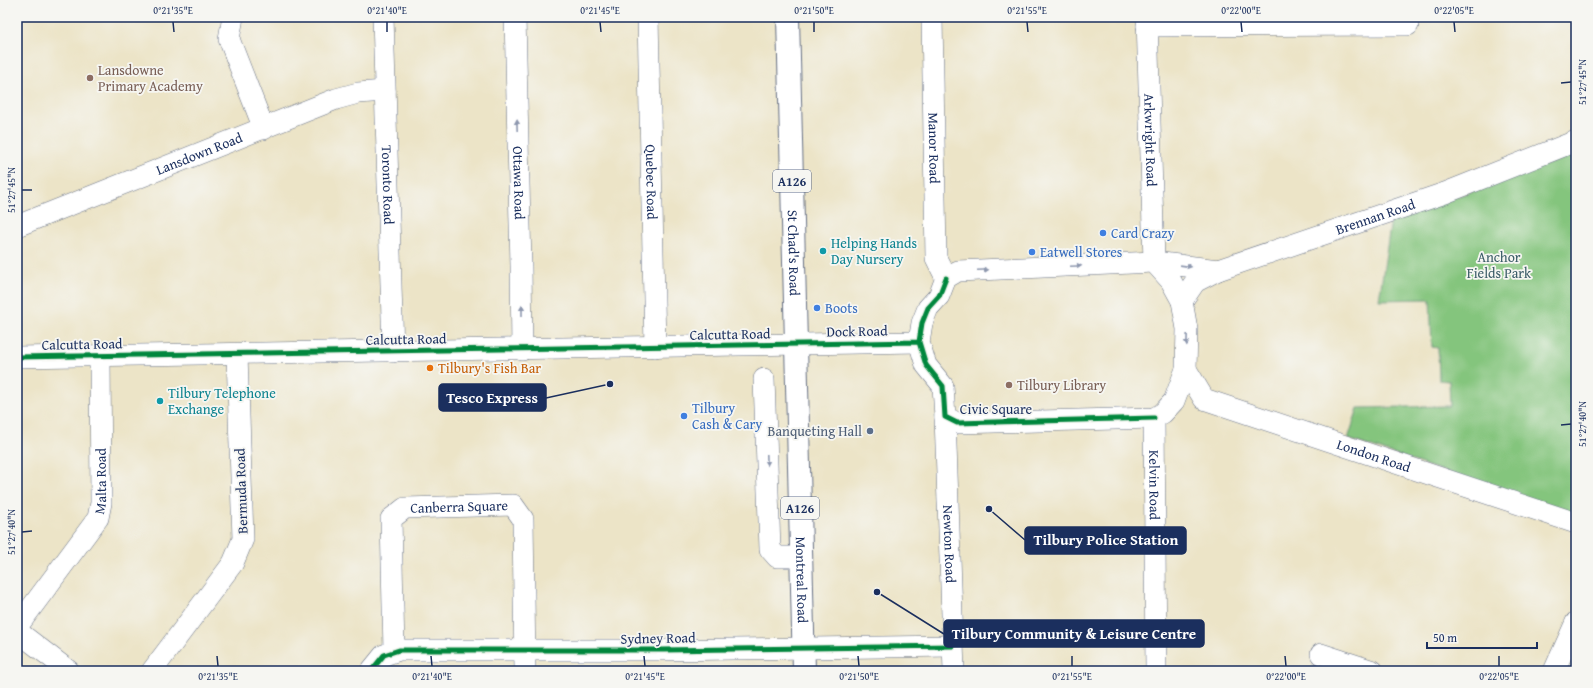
<svg xmlns="http://www.w3.org/2000/svg" width="1593" height="688" viewBox="0 0 1593 688" font-family="'Gentium Book Plus',serif">
<style>
.green{fill:#84c57d;stroke:#507a6e}
.lines{fill:none;stroke-linecap:round;stroke-linejoin:round}
.minor-casing{stroke:#646e83;stroke-width:22}
.major-casing{stroke:#646e83;stroke-width:24}
.minor{stroke:#fff;stroke-width:21}
.major{stroke:#fff;stroke-width:22}
.cycleway-casing{stroke:#f6f6f2;stroke-width:8}
.cycleway{stroke:#00873e;stroke-width:5}
.oneway{fill:#8d97ae}
.ticks{fill:none;stroke:#1b2f5e;stroke-width:1.5}
.education-dot{fill:#8d6e63;stroke:#f6f6f2;stroke-width:1.5}
.shop-dot{fill:#3f7fe0;stroke:#f6f6f2;stroke-width:1.5}
.culture-dot{fill:#0f9aa8;stroke:#f6f6f2;stroke-width:1.5}
.food-dot{fill:#e8710a;stroke:#f6f6f2;stroke-width:1.5}
.service-dot{fill:#5c6f8a;stroke:#f6f6f2;stroke-width:1.5}
.labels{text-anchor:middle;dominant-baseline:central;stroke-width:3.5;stroke-linejoin:round;paint-order:stroke}
.shield{fill:#f6f6f2;stroke:#5d6b8a;stroke-width:1}
.shield-label{font-size:13px;font-weight:bold;fill:#1b2f5e}
.education-label{font-size:14px;fill:#785e54;stroke:#f6f6f2;text-anchor:start}
.street-label{font-size:14px;fill:#1b2f5e;stroke:#f6f6f2}
.shop-label{font-size:14px;fill:#366cbe;stroke:#f6f6f2;text-anchor:start}
.culture-label{font-size:14px;fill:#0d838f;stroke:#f6f6f2;text-anchor:start}
.park-label{font-size:14px;fill:#3a5c67;stroke:#f6f6f2}
.food-label{font-size:14px;fill:#c56008;stroke:#f6f6f2;text-anchor:start}
.service-label{font-size:14px;fill:#4e5e75;stroke:#f6f6f2;text-anchor:end}
.leader{fill:none;stroke:#1b2f5e;stroke-width:1.5}
.callout-dot{fill:#1b2f5e;stroke:#f6f6f2;stroke-width:1.5}
.callout{fill:#1b2f5e;stroke:#1b2f5e;stroke-width:1.5}
.callout-label{font-size:15px;text-anchor:middle;font-weight:bold;fill:#fff}
.neatline{fill:none;stroke:#1b2f5e;stroke-width:1.5}
.ticks-label{font-size:10px;text-anchor:middle;fill:#1b2f5e}
</style>
<rect width="100%" height="100%" fill="#f6f6f2"/>
<filter id="ink" filterUnits="userSpaceOnUse"><feTurbulence type="fractalNoise" baseFrequency=".025" numOctaves="2"/><feDisplacementMap in="SourceGraphic" scale="8" xChannelSelector="R" yChannelSelector="G"/><feConvolveMatrix kernelMatrix="1 2 1 2 8 2 1 2 1" color-interpolation-filters="sRGB"/></filter>
<filter id="wash" filterUnits="userSpaceOnUse"><feTurbulence type="fractalNoise" baseFrequency=".012" numOctaves="4" result="noise"/><feDisplacementMap in="SourceGraphic" scale="16" xChannelSelector="R" yChannelSelector="G"/><feGaussianBlur stdDeviation="0.9" result="paint"/><feColorMatrix in="noise" values="0 0 0 0 0 0 0 0 0 0 0 0 0 0 0 0 0 1.4 0 .05"/><feComposite in="paint" operator="in"/></filter>
<g filter="url(#wash)">
<rect width="100%" height="100%" fill="#ece4c7"/>
<path class="green" d="M 1576,154 L 1576,516 L 1348,439 L 1358,408 L 1450,406 L 1449,381 L 1439,380 L 1438,348 L 1432,347 L 1430,299 L 1379,300 L 1391,220 Z"/>
</g>
<g filter="url(#ink)">
<g class="lines">
<g class="minor-casing">
<g id="minor">
<path d="M 233,17 L 229,39 L 264,129"/>
<path id="s1" d="M 383,17 L 393,352"/>
<path id="s2" d="M 515,17 L 521,266 L 522,350"/>
<path id="s3" d="M 648,17 L 655,347"/>
<path id="s4" d="M 932,17 L 936,258 L 946,278"/>
<path id="s5" d="M 1147,17 L 1154,262"/>
<path d="M 1147,26 L 1408,25"/>
<path id="s6" d="M 17,226 L 336,99 L 358,93 L 385,91"/>
<path d="M 1154,262 L 1171,281 L 1182,301 L 1187,329 L 1186,369 L 1174,401 L 1163,413 L 1154,418 L 957,423 L 945,417 L 943,386 L 926,365 L 919,342 L 922,323 L 928,308 L 939,296 L 946,278 L 958,271 L 1154,262 L 1218,270"/>
<path id="s7" d="M 1182,301 L 1195,282 L 1218,270 L 1445,193 L 1576,141"/>
<path d="M 17,357 L 919,342"/>
<path id="s8" d="M 1186,369 L 1204,399 L 1576,523"/>
<path d="M 764,379 L 770,549 L 777,557 L 801,557"/>
<path id="s9" d="M 945,417 L 954,671"/>
<path id="s10" d="M 1154,418 L 1156,671"/>
<path id="s11" d="M 17,627 L 98,518 L 101,503 L 100,357"/>
<path d="M 17,631 L 69,671"/>
<path id="s12" d="M 394,651 L 391,519 L 405,508 L 513,505 L 523,519 L 525,671"/>
<path d="M 1321,654 L 1373,671"/>
<path d="M 152,671 L 233,563 L 243,539 L 237,354"/>
<path d="M 371,671 L 384,655 L 399,650 L 663,650 L 953,646"/>
<path d="M 1554,671 L 1576,622"/>
</g>
</g>
<g class="major-casing">
<g id="major">
<path id="s13" d="M 788,17 L 804,671"/>
</g>
</g>
<use href="#minor" class="minor"/>
<use href="#major" class="major"/>
<g class="cycleway-casing">
<path id="cycleway" d="M 946,278 L 939,296 L 928,308 L 922,323 L 919,342 L 926,365 L 943,386 L 945,417 L 957,423 L 1154,418
M 17,357 L 919,342
M 371,671 L 384,655 L 399,650 L 663,650 L 953,646"/>
</g>
<use href="#cycleway" class="cycleway"/>
</g>
<defs><path id="oneway-solid" d="M-6-.8H1V-3.2L6.5 0L1 3.2V.8H-6Z"/></defs>
<g class="oneway">
<use href="#oneway-solid" transform="translate(517 125) rotate(-92)"/>
<use href="#oneway-solid" transform="translate(1076 266) rotate(-3)"/>
<use href="#oneway-solid" transform="translate(1186 266) rotate(8)"/>
<use href="#oneway-solid" transform="translate(983 270) rotate(-2)"/>
<use href="#oneway-solid" transform="translate(522 311) rotate(-90)"/>
<use href="#oneway-solid" transform="translate(1187 340) rotate(92)"/>
<use href="#oneway-solid" transform="translate(767 460) rotate(88)"/>
</g>
</g>
<path class="ticks" d="M 173,22 L 174,32M 387,22 L 387,32M 600,22 L 601,32M 814,22 L 814,32M 1027,22 L 1028,32M 1241,22 L 1242,32M 1454,22 L 1455,32M 1561,83 L 1571,82M 22,190 L 32,190M 1561,425 L 1571,424M 22,532 L 32,531M 217,656 L 218,666M 431,656 L 432,666M 644,656 L 645,666M 858,656 L 859,666M 1072,656 L 1072,666M 1285,656 L 1286,666M 1499,656 L 1499,666"/>
<g class="education-dot">
<circle cx="90" cy="78" r="4"/>
<circle cx="1009" cy="385" r="4"/>
</g>
<g class="shop-dot">
<circle cx="1103" cy="233" r="4"/>
<circle cx="1032" cy="252" r="4"/>
<circle cx="817" cy="308" r="4"/>
<circle cx="684" cy="416" r="4"/>
</g>
<g class="culture-dot">
<circle cx="823" cy="251" r="4"/>
<circle cx="160" cy="401" r="4"/>
</g>
<circle class="food-dot" cx="430" cy="368" r="4"/>
<circle class="service-dot" cx="870" cy="431" r="4"/>
<g class="labels">
<g class="shield">
<rect x="773" y="170" width="38" height="22" rx="3"/>
<rect x="781" y="497" width="38" height="22" rx="3"/>
</g>
<g class="shield-label">
<text x="792" y="181">A126</text>
<text x="800" y="508">A126</text>
</g>
<g class="education-label">
<text x="98" y="70">Lansdowne<tspan x="98" dy="16">Primary Academy</tspan></text>
<text x="1017" y="385">Tilbury Library</text>
</g>
<g class="street-label">
<text stroke="none"><textPath href="#s5" startOffset="123">Arkwright Road</textPath></text>
<text stroke="none"><textPath href="#s4" startOffset="131">Manor Road</textPath></text>
<text stroke="none"><textPath href="#s6" startOffset="196">Lansdown Road</textPath></text>
<text stroke="none"><textPath href="#s3" startOffset="165">Quebec Road</textPath></text>
<text stroke="none"><textPath href="#s2" startOffset="166">Ottawa Road</textPath></text>
<text stroke="none"><textPath href="#s1" startOffset="168">Toronto Road</textPath></text>
<text stroke="none"><textPath href="#s7" startOffset="215">Brennan Road</textPath></text>
<text stroke="none"><textPath href="#s13" startOffset="236">St Chad's Road</textPath></text>
<text transform="translate(857 331) rotate(-1)">Dock Road</text>
<text transform="translate(730 334) rotate(-1)">Calcutta Road</text>
<text transform="translate(406 339) rotate(-1)">Calcutta Road</text>
<text transform="translate(82 344) rotate(-1)">Calcutta Road</text>
<text x="996" y="409">Civic Square</text>
<text stroke="none"><textPath href="#s8" startOffset="214">London Road</textPath></text>
<text stroke="none"><textPath href="#s11" startOffset="173">Malta Road</textPath></text>
<text stroke="none"><textPath href="#s10" startOffset="67">Kelvin Road</textPath></text>
<text transform="translate(241 491) rotate(-92)">Bermuda Road</text>
<text stroke="none"><textPath href="#s12" startOffset="204">Canberra Square</textPath></text>
<text stroke="none"><textPath href="#s9" startOffset="127">Newton Road</textPath></text>
<text stroke="none"><textPath href="#s13" startOffset="563">Montreal Road</textPath></text>
<text transform="translate(658 638) rotate(-1)">Sydney Road</text>
</g>
<g class="shop-label">
<text x="1111" y="233">Card Crazy</text>
<text x="1040" y="252">Eatwell Stores</text>
<text x="825" y="308">Boots</text>
<text x="692" y="408">Tilbury<tspan x="692" dy="16">Cash &amp; Cary</tspan></text>
</g>
<g class="culture-label">
<text x="831" y="243">Helping Hands<tspan x="831" dy="16">Day Nursery</tspan></text>
<text x="168" y="393">Tilbury Telephone<tspan x="168" dy="16">Exchange</tspan></text>
</g>
<g class="park-label">
<text x="1499" y="257">Anchor<tspan x="1499" dy="16">Fields Park</tspan></text>
</g>
<g class="food-label">
<text x="438" y="368">Tilbury's Fish Bar</text>
</g>
<g class="service-label">
<text x="862" y="431">Banqueting Hall</text>
</g>
</g>
<path class="leader" d="M610 384L546 398M989 509L1025 540M877 592L944 634"/>
<g class="callout-dot">
<circle cx="610" cy="384" r="4"/>
<circle cx="989" cy="509" r="4"/>
<circle cx="877" cy="592" r="4"/>
</g>
<g class="callout">
<rect x="439" y="384" width="107" height="27" rx="4"/>
<rect x="1025" y="527" width="161" height="27" rx="4"/>
<rect x="944" y="620" width="260" height="27" rx="4"/>
</g>
<g class="callout-label">
<text x="492" y="403">Tesco Express</text>
<text x="1106" y="545">Tilbury Police Station</text>
<text x="1074" y="639">Tilbury Community &amp; Leisure Centre</text>
</g>
<rect width="1593" height="688" fill="none" stroke="#f6f6f2" stroke-width="44"/>
<path d="M1427 642v6h110v-6" fill="none" stroke="#1b2f5e" stroke-width="2"/>
<text x="1433" y="642" font-size="12" fill="#1b2f5e" stroke="#f6f6f2" stroke-width="3" paint-order="stroke">50 m</text>
<rect x="22" y="22" width="1549" height="644" class="neatline"/>
<g class="ticks-label">
<text x="173" y="14">0°21'35"E</text>
<text x="387" y="14">0°21'40"E</text>
<text x="600" y="14">0°21'45"E</text>
<text x="814" y="14">0°21'50"E</text>
<text x="1027" y="14">0°21'55"E</text>
<text x="1241" y="14">0°22'00"E</text>
<text x="1454" y="14">0°22'05"E</text>
<text transform="translate(1582 82) rotate(-90)" y="4">51°27'45"N</text>
<text transform="translate(11 190) rotate(-90)" y="4">51°27'45"N</text>
<text transform="translate(1582 424) rotate(-90)" y="4">51°27'40"N</text>
<text transform="translate(11 532) rotate(-90)" y="4">51°27'40"N</text>
<text x="218" y="680">0°21'35"E</text>
<text x="432" y="680">0°21'40"E</text>
<text x="645" y="680">0°21'45"E</text>
<text x="859" y="680">0°21'50"E</text>
<text x="1072" y="680">0°21'55"E</text>
<text x="1286" y="680">0°22'00"E</text>
<text x="1499" y="680">0°22'05"E</text>
</g>
</svg>
